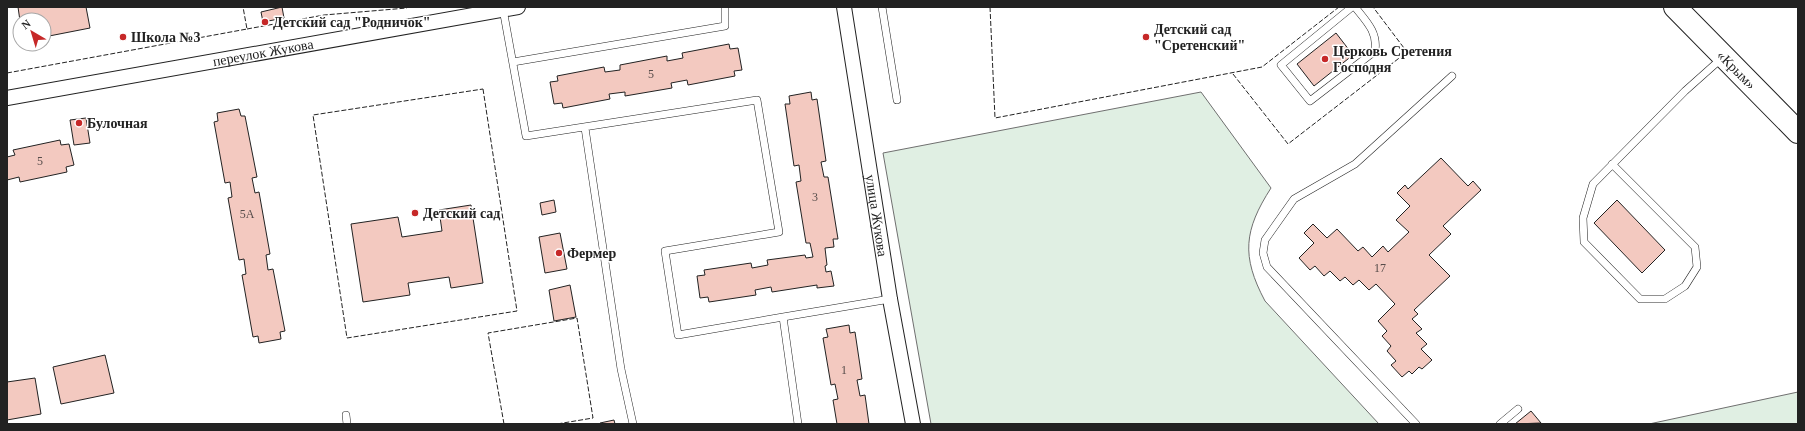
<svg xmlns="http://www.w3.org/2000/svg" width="1805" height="431" viewBox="0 0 1805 431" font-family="Georgia,serif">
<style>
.green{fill:#e0efe3;stroke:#6f6f6f}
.building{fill:#f3c9c0;stroke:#222}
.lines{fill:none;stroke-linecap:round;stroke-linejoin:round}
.lane-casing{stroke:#222;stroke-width:8}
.street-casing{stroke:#222;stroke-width:16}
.highway-casing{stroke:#222;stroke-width:24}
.lane{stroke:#fff;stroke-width:7}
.street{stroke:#fff;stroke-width:14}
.highway{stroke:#fff;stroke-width:22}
.fence{stroke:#222;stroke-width:1;stroke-dasharray:5 2;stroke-linecap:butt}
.poi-dot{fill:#c62828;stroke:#fff;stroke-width:1.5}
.labels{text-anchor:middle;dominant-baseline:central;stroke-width:3;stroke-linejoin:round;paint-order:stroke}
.number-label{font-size:12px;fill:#564c4a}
.poi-label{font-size:14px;font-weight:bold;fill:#222;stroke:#fff;text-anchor:start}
.street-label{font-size:14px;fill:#222;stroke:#fff}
</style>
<rect width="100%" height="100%" fill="#fff"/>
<path class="green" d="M 1201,92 L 1271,188 C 1244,230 1241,256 1265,301 L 1379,424 L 931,424 L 883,153 Z
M 1798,392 L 1798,424 L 1649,424 Z"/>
<path class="building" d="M 18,7 L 86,7 L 90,28 L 44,37 L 44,20 L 20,21 Z
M 282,7 L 284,18 L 263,22 L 261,12 Z
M 1336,33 L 1353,55 L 1314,86 L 1297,64 Z
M 729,44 L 730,49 L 738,48 L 742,70 L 734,71 L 735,76 L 688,85 L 687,80 L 671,83 L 672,88 L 625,96 L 625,92 L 609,94 L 610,99 L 563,108 L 562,103 L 554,104 L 550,82 L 558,81 L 557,76 L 604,67 L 605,72 L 620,70 L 620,65 L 667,56 L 667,61 L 683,58 L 682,53 Z
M 811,92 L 812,100 L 817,99 L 826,161 L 821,162 L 824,177 L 828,177 L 838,239 L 833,239 L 834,247 L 825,248 L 827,265 L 825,266 L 826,272 L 831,271 L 834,286 L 817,288 L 817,285 L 772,292 L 771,287 L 755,290 L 756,295 L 709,302 L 708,297 L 700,298 L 697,276 L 705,275 L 704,270 L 751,263 L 752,268 L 768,265 L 767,260 L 805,255 L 806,258 L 813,257 L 810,243 L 806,243 L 796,182 L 801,181 L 799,165 L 794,166 L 785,104 L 790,104 L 789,96 Z
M 239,109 L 241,116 L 245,116 L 257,177 L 252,178 L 255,193 L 259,192 L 270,254 L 266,255 L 268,270 L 273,269 L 285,331 L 280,332 L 281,339 L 259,343 L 258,336 L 253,337 L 242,275 L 246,274 L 244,259 L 239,260 L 228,198 L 232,197 L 230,182 L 225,183 L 214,122 L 218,121 L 217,113 Z
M 86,118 L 90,143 L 74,145 L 70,120 Z
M 60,140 L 61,145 L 69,144 L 74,165 L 66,167 L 67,172 L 20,182 L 19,177 L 7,180 L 7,157 L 15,155 L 13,150 Z
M 1441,158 L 1468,186 L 1473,181 L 1481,190 L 1443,226 L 1451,234 L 1429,255 L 1450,276 L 1414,310 L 1418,314 L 1412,319 L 1422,329 L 1416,333 L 1427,344 L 1421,349 L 1432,360 L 1422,369 L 1419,367 L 1412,374 L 1409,371 L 1402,377 L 1391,365 L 1396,361 L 1387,351 L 1391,346 L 1382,336 L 1387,331 L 1378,321 L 1395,304 L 1376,284 L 1369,290 L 1359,280 L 1353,285 L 1345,277 L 1340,281 L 1330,271 L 1324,276 L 1315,266 L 1310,270 L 1299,258 L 1314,243 L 1304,233 L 1313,224 L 1327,238 L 1337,229 L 1358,251 L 1363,247 L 1372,257 L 1383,246 L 1388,252 L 1409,232 L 1396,220 L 1410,206 L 1397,193 L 1405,185 L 1408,189 Z
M 554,200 L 556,212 L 542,215 L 540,203 Z
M 1617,200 L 1665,250 L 1642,273 L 1594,223 Z
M 471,205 L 483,283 L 451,288 L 449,277 L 408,283 L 410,295 L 363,302 L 351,224 L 398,217 L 402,237 L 442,231 L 439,210 Z
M 560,233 L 567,269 L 545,273 L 539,237 Z
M 570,285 L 576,317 L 554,321 L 549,290 Z
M 849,325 L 850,333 L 855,332 L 862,379 L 857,380 L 860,396 L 865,395 L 869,424 L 837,424 L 833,400 L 838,399 L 835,384 L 831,385 L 823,338 L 828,337 L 826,329 Z
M 105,355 L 114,393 L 61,404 L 53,367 Z
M 35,378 L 41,414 L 7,420 L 7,382 Z
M 1531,411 L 1541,423 L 1515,424 Z
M 614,420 L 615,424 L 600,424 L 600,423 Z"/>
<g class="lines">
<g class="lane-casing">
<path id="lane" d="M 882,7 L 897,100
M 1352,7 L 1281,65 L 1310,101 L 1375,51 C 1378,32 1366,21 1355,7
M 503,9 L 526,136 L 757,100 L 779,232 L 665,251 L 678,335 L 783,317 L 798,424
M 513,62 L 725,26 L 725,7
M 585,128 L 621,369 L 633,424
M 1612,164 L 1695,247 L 1697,267 L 1685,286 L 1665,299 L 1640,299 L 1584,242 L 1583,218 L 1593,184 L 1685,91 L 1722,58
M 783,317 L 890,299
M 346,415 L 347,424
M 1416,424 L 1267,267 L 1263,253 L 1265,240 L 1294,199 L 1355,164 L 1452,76
M 1500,424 L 1518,409"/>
</g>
<g class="street-casing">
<g id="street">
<path id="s1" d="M 844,7 L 890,299 L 913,424"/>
<path id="s2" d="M 7,98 L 518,7"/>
</g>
</g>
<g class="highway-casing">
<g id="highway">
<path id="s3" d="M 1675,7 L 1798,132"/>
</g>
</g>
<use href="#lane" class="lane"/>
<use href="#street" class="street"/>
<use href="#highway" class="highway"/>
<path class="fence" d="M 990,7 L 995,118 L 1262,67 L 1339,7
M 247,29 L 324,15 L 407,8 L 407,7
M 7,73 L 247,29 L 243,7
M 1233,74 L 1288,144 L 1407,52 L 1373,7
M 483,89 L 517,311 L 347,338 L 313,115 Z
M 504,424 L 488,333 L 577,318 L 593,418 L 557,424"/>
</g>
<g class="poi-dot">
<circle cx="265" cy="22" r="4"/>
<circle cx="123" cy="37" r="4"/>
<circle cx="1146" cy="37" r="4"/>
<circle cx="1325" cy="59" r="4"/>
<circle cx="79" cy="123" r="4"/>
<circle cx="415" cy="213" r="4"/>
<circle cx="559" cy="253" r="4"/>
</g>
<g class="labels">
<g class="number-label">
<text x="651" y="74">5</text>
<text x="40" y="161">5</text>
<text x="815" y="197">3</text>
<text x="247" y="214">5А</text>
<text x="1380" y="268">17</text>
<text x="844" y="370">1</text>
</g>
<g class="poi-label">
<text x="273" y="22">Детский сад "Родничок"</text>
<text x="1154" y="29">Детский сад<tspan x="1154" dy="16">"Сретенский"</tspan></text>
<text x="131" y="37">Школа №3</text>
<text x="1333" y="51">Церковь Сретения<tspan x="1333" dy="16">Господня</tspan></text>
<text x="87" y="123">Булочная</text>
<text x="423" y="213">Детский сад</text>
<text x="567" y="253">Фермер</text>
</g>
<g class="street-label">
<text stroke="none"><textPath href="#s2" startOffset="260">переулок Жукова</textPath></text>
<text stroke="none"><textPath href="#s3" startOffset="88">«Крым»</textPath></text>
<text stroke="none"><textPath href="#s1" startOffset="211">улица Жукова</textPath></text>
</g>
</g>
<rect width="1805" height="431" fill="none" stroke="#222222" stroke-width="16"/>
<g transform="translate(32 32) rotate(322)"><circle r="19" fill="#ffffff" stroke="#a7a7a7"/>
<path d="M0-3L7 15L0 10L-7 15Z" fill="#c62828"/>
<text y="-6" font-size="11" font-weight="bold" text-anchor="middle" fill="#222222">N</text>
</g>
</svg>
